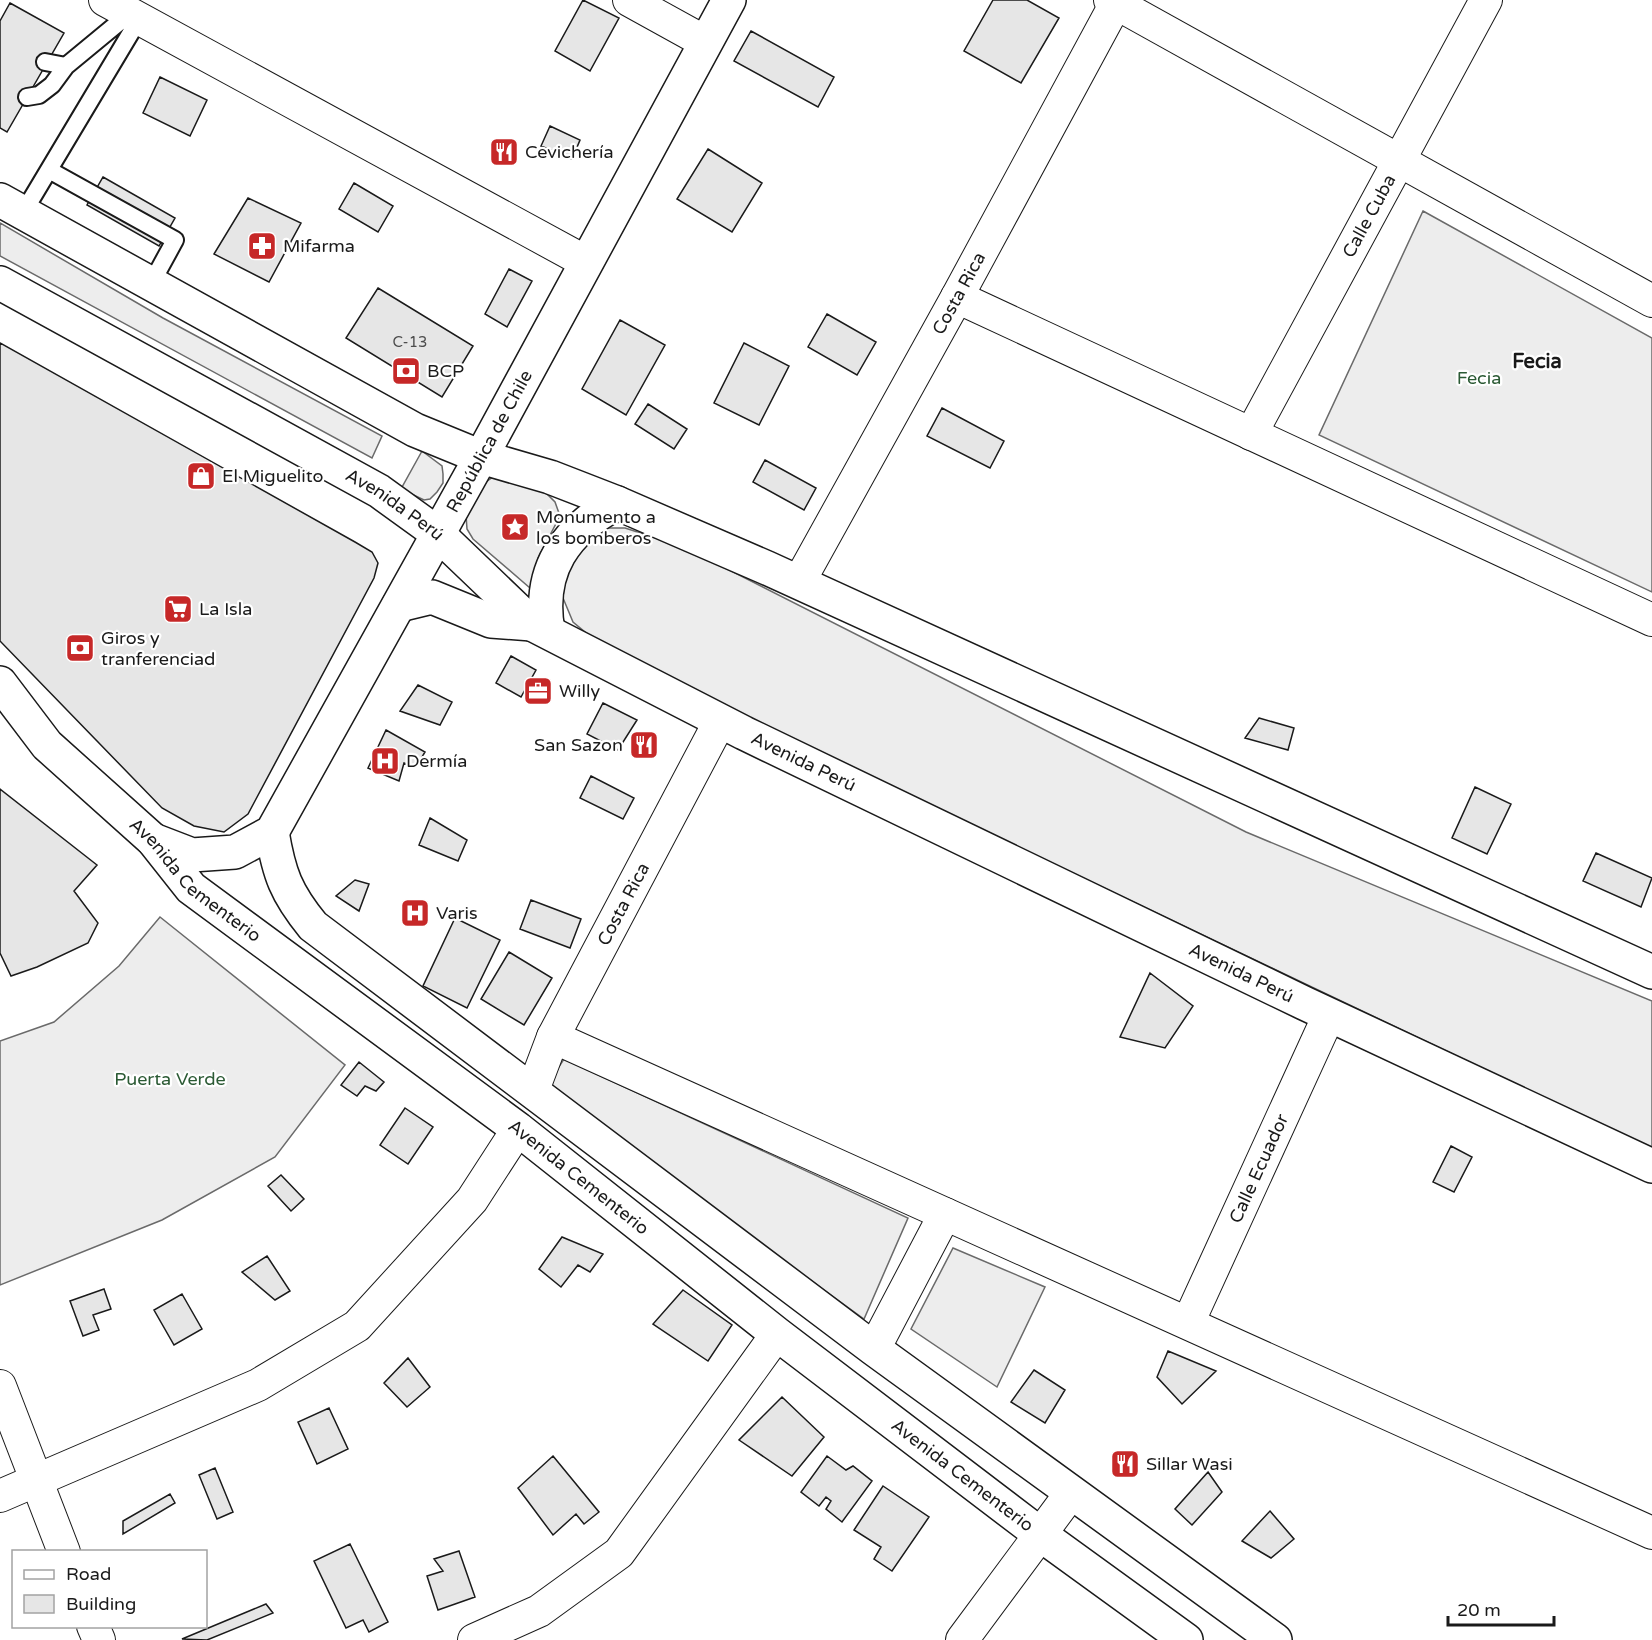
<svg xmlns="http://www.w3.org/2000/svg" width="1652" height="1640" viewBox="0 0 1652 1640" font-family="'Varela Round',sans-serif">
<style>
.built{fill:#ededed;stroke:#6a6a6a;stroke-width:1.5}
.building{fill:#e6e6e6;stroke:#1a1a1a;stroke-width:1.5}
.lines{fill:none;stroke-linecap:round;stroke-linejoin:round}
.service-casing{stroke:#1a1a1a;stroke-width:20}
.minor-casing{stroke:#1a1a1a;stroke-width:34}
.secondary-casing{stroke:#1a1a1a;stroke-width:36}
.primary-casing{stroke:#1a1a1a;stroke-width:36}
.service{stroke:#fff;stroke-width:16}
.minor{stroke:#fff;stroke-width:32}
.secondary{stroke:#fff;stroke-width:33}
.primary{stroke:#fff;stroke-width:33}
.labels{text-anchor:middle;dominant-baseline:central;stroke-width:4.5;stroke-linejoin:round;paint-order:stroke}
.number-label{font-size:15px;fill:#4d4d4d}
.poi-label{font-size:18px;fill:#1a1a1a;stroke:#fff;text-anchor:start}
.street-label{font-size:18px;fill:#1a1a1a;stroke:#fff}
.park-label{font-size:18px;fill:#2b5a34;stroke:#fff}
.neighbourhood-label{font-size:20px;font-weight:bold;fill:#1a1a1a;stroke:#fff}
</style>
<rect width="100%" height="100%" fill="#fff"/>
<path class="built" d="M 1423,211 L 1652,338 L 1652,592 L 1319,435 Z
M 0,223 L 163,318 L 382,436 L 372,458 L 0,256 Z
M 422,451 L 442,466 L 443,474 L 443,483 L 437,492 L 430,499 L 424,500 L 401,489 Z
M 493,477 L 545,492 L 555,502 L 560,516 L 538,558 L 535,583 L 530,588 L 473,539 L 467,529 L 466,515 L 486,482 Z
M 599,528 L 625,528 L 684,547 L 1246,832 L 1652,1001 L 1652,1149 L 703,697 L 596,641 L 573,622 L 563,598 L 566,560 Z
M 160,917 L 345,1065 L 275,1157 L 162,1220 L 0,1285 L 0,1041 L 54,1022 L 119,966 Z
M 564,1059 L 908,1218 L 864,1319 L 545,1088 Z
M 953,1248 L 1045,1287 L 997,1387 L 911,1329 Z"/>
<path class="building" d="M 583,0 L 619,18 L 590,71 L 555,51 Z
M 993,0 L 1027,0 L 1059,18 L 1021,83 L 964,51 Z
M 10,3 L 64,33 L 7,132 L 0,128 L 0,21 Z
M 751,31 L 834,77 L 818,107 L 734,61 Z
M 160,77 L 207,100 L 190,136 L 143,113 Z
M 550,126 L 580,140 L 572,159 L 541,146 Z
M 708,149 L 762,183 L 732,232 L 677,199 Z
M 103,177 L 175,218 L 159,246 L 87,205 Z
M 354,183 L 393,206 L 378,232 L 339,209 Z
M 248,198 L 301,223 L 269,282 L 214,254 Z
M 509,269 L 532,281 L 507,327 L 485,314 Z
M 378,288 L 473,346 L 442,397 L 346,338 Z
M 827,314 L 876,342 L 857,375 L 808,347 Z
M 620,320 L 665,345 L 626,415 L 582,389 Z
M 0,343 L 355,542 L 372,552 L 378,563 L 374,578 L 248,814 L 224,832 L 194,826 L 162,808 L 0,641 Z
M 744,343 L 789,366 L 759,425 L 714,403 Z
M 648,404 L 687,429 L 674,449 L 635,424 Z
M 942,408 L 1004,441 L 990,468 L 927,436 Z
M 765,460 L 816,488 L 804,510 L 753,482 Z
M 511,656 L 536,670 L 521,697 L 496,683 Z
M 418,685 L 452,702 L 440,725 L 400,711 Z
M 603,703 L 637,720 L 618,750 L 587,734 Z
M 1259,718 L 1294,728 L 1288,750 L 1245,738 Z
M 386,730 L 425,752 L 416,767 L 404,763 L 399,781 L 368,768 Z
M 591,776 L 634,798 L 623,819 L 580,798 Z
M 1475,787 L 1511,804 L 1487,854 L 1452,838 Z
M 0,789 L 97,865 L 74,891 L 98,923 L 88,943 L 37,967 L 11,976 L 0,953 Z
M 430,818 L 467,840 L 458,861 L 419,845 Z
M 1596,853 L 1652,878 L 1641,907 L 1583,881 Z
M 355,880 L 369,884 L 359,911 L 336,896 Z
M 531,900 L 581,919 L 570,948 L 520,929 Z
M 455,918 L 500,940 L 467,1008 L 423,986 Z
M 509,952 L 552,978 L 524,1025 L 481,999 Z
M 1150,973 L 1193,1006 L 1165,1048 L 1120,1037 Z
M 359,1062 L 384,1082 L 376,1091 L 365,1086 L 357,1096 L 341,1085 Z
M 405,1108 L 433,1127 L 408,1164 L 380,1145 Z
M 1451,1146 L 1472,1157 L 1454,1192 L 1433,1182 Z
M 281,1175 L 304,1199 L 291,1211 L 268,1186 Z
M 562,1237 L 603,1254 L 590,1272 L 578,1265 L 561,1287 L 539,1269 Z
M 267,1256 L 290,1291 L 275,1300 L 242,1272 Z
M 104,1289 L 111,1309 L 93,1315 L 99,1330 L 83,1336 L 70,1301 Z
M 683,1290 L 732,1325 L 708,1361 L 653,1324 Z
M 182,1294 L 202,1329 L 174,1345 L 154,1310 Z
M 1168,1351 L 1216,1371 L 1182,1404 L 1157,1377 Z
M 408,1358 L 430,1387 L 407,1407 L 384,1383 Z
M 1034,1370 L 1065,1390 L 1045,1423 L 1011,1402 Z
M 782,1397 L 824,1437 L 792,1476 L 739,1440 Z
M 329,1408 L 348,1449 L 317,1464 L 298,1422 Z
M 553,1456 L 599,1512 L 584,1524 L 576,1514 L 553,1535 L 518,1488 Z
M 827,1456 L 846,1470 L 853,1466 L 872,1481 L 842,1522 L 826,1509 L 831,1501 L 826,1497 L 819,1506 L 801,1492 Z
M 215,1468 L 233,1512 L 217,1519 L 199,1475 Z
M 1208,1472 L 1222,1492 L 1192,1525 L 1175,1509 Z
M 883,1486 L 929,1517 L 892,1571 L 874,1559 L 881,1547 L 854,1530 Z
M 170,1494 L 175,1503 L 123,1534 L 123,1521 Z
M 1270,1511 L 1294,1539 L 1271,1558 L 1242,1541 Z
M 350,1544 L 388,1622 L 369,1632 L 363,1620 L 346,1628 L 314,1561 Z
M 459,1551 L 475,1597 L 438,1610 L 427,1576 L 443,1571 L 434,1559 Z
M 266,1604 L 273,1613 L 207,1640 L 182,1639 Z"/>
<g class="lines">
<g class="service-casing">
<path id="service" d="M 45,62 L 66,66
M 27,97 L 39,95 L 52,85 L 66,66 L 129,14
M 49,170 L 175,240 L 151,284
M 23,213 L 139,19"/>
</g>
<g class="minor-casing">
<g id="minor">
<path d="M 105,0 L 586,262"/>
<path d="M 629,0 L 705,42"/>
<path d="M 1110,0 L 1652,301"/>
<path d="M 957,297 L 1652,620"/>
<path id="s1" d="M 1251,434 L 1486,0"/>
<path id="s2" d="M 799,582 L 957,297 L 1116,3"/>
<path d="M 553,1037 L 1652,1533"/>
<path id="s3" d="M 533,1090 L 553,1037 L 720,721"/>
<path id="s4" d="M 1188,1323 L 1329,1015"/>
<path d="M 874,1349 L 945,1214"/>
<path d="M 0,1386 L 64,1552"/>
<path d="M 0,1496 L 258,1385 L 357,1326 L 472,1200 L 518,1129"/>
<path d="M 93,1626 L 99,1640"/>
<path d="M 474,1640 L 539,1611 L 619,1553 L 777,1334"/>
<path d="M 962,1640 L 1071,1493"/>
</g>
</g>
<g class="secondary-casing">
<g id="secondary">
<path id="s5" d="M 0,683 L 47,745 L 153,840 L 191,888 L 518,1129 L 777,1334 L 1041,1535 L 1186,1640"/>
<path d="M 272,832 C 279,874 286,893 313,926 L 874,1349 L 1275,1640"/>
<path id="s6" d="M 153,840 L 192,855 L 235,852 L 272,832 L 481,457 L 729,0"/>
</g>
</g>
<g class="primary-casing">
<g id="primary">
<path d="M 0,200 L 415,430 L 481,457 L 550,477 L 617,503 L 767,568 L 1652,972"/>
<path id="s7" d="M 0,283 L 379,491 L 437,533 L 532,624 L 744,733 L 1304,1003 L 1652,1166"/>
<path d="M 399,605 L 432,597 L 491,621 L 532,624"/>
<path d="M 548,631 C 537,571 565,530 617,503"/>
</g>
</g>
<use href="#service" class="service"/>
<use href="#minor" class="minor"/>
<use href="#secondary" class="secondary"/>
<use href="#primary" class="primary"/>
</g>
<defs>
<g id="restaurant-square" transform="scale(1.5)"><rect x="-9" y="-9" width="18" height="18" rx="4" fill="#c62828" stroke="#fff"/><path d="M-5-6h1v4h1v-4h1v4h1v-4h1v5L-1.5 .5V6h-2V.5L-5-1ZM5-6V6H3V1.5H1.5Q1.5-4 5-6Z" fill="#fff"/></g>
<g id="pharmacy-square" transform="scale(1.5)"><rect x="-9" y="-9" width="18" height="18" rx="4" fill="#c62828" stroke="#fff"/><path d="M-2-6h4v4h4v4h-4v4h-4v-4h-4v-4h4Z" fill="#fff"/></g>
<g id="bank-square" transform="scale(1.5)"><rect x="-9" y="-9" width="18" height="18" rx="4" fill="#c62828" stroke="#fff"/><path d="M-6-4H6V4H-6ZM0-2.3a2.3 2.3 0 1 0 0 4.6a2.3 2.3 0 1 0 0-4.6Z" fill="#fff"/></g>
<g id="shop-square" transform="scale(1.5)"><rect x="-9" y="-9" width="18" height="18" rx="4" fill="#c62828" stroke="#fff"/><path d="M-5-2.5h2.3a2.7 3.5 0 0 1 5.4 0H5L5.5 6h-11ZM-1.5-2.5h3a1.5 2.3 0 0 0-3 0Z" fill="#fff"/></g>
<g id="sight-square" transform="scale(1.5)"><rect x="-9" y="-9" width="18" height="18" rx="4" fill="#c62828" stroke="#fff"/><path d="M0-6L1.8-2.2L6-1.7L2.9 1.2L3.7 5.4L0 3.3L-3.7 5.4L-2.9 1.2L-6-1.7L-1.8-2.2Z" fill="#fff"/></g>
<g id="supermarket-square" transform="scale(1.5)"><rect x="-9" y="-9" width="18" height="18" rx="4" fill="#c62828" stroke="#fff"/><path d="M-6-5.5h2.5l.6 2H6L4.5 2H-2.5L-4.4-4H-6ZM-1.5 3.2a1.3 1.3 0 1 0 .1 0ZM3 3.2a1.3 1.3 0 1 0 .1 0Z" fill="#fff"/></g>
<g id="office-square" transform="scale(1.5)"><rect x="-9" y="-9" width="18" height="18" rx="4" fill="#c62828" stroke="#fff"/><path d="M-6-3h4V-5.5h4V-3h4V5H-6ZM-1-4.5V-3h2v-1.5ZM-6 0V1H6V0Z" fill="#fff"/></g>
<g id="hospital-square" transform="scale(1.5)"><rect x="-9" y="-9" width="18" height="18" rx="4" fill="#c62828" stroke="#fff"/><path d="M-5-5h3v3.5h4V-5h3V5h-3V1.5h-4V5h-3Z" fill="#fff"/></g>
</defs>
<g fill-rule="evenodd">
<use href="#restaurant-square" x="504" y="152"/>
<use href="#pharmacy-square" x="262" y="246"/>
<use href="#bank-square" x="406" y="371"/>
<use href="#shop-square" x="201" y="476"/>
<use href="#sight-square" x="515" y="527"/>
<use href="#supermarket-square" x="178" y="609"/>
<use href="#bank-square" x="80" y="648"/>
<use href="#office-square" x="538" y="691"/>
<use href="#restaurant-square" x="644" y="745"/>
<use href="#hospital-square" x="385" y="761"/>
<use href="#hospital-square" x="415" y="913"/>
<use href="#restaurant-square" x="1125" y="1464"/>
</g>
<g class="labels">
<g class="number-label">
<text x="410" y="342">C-13</text>
</g>
<g class="poi-label">
<text x="525" y="152">Cevichería</text>
<text x="283" y="246">Mifarma</text>
<text x="427" y="371">BCP</text>
<text x="222" y="476">El Miguelito</text>
<text x="536" y="517">Monumento a<tspan x="536" dy="21">los bomberos</tspan></text>
<text x="199" y="609">La Isla</text>
<text x="101" y="638">Giros y<tspan x="101" dy="21">tranferenciad</tspan></text>
<text x="559" y="691">Willy</text>
<text x="623" y="745" text-anchor="end">San Sazon</text>
<text x="406" y="761">Dermía</text>
<text x="436" y="913">Varis</text>
<text x="1146" y="1464">Sillar Wasi</text>
</g>
<g class="street-label">
<text stroke="none"><textPath href="#s1" startOffset="248">Calle Cuba</textPath></text>
<text stroke="none"><textPath href="#s2" startOffset="330">Costa Rica</textPath></text>
<text stroke="none"><textPath href="#s6" startOffset="574">República de Chile</textPath></text>
<text stroke="none"><textPath href="#s7" startOffset="453">Avenida Perú</textPath></text>
<text stroke="none"><textPath href="#s7" startOffset="940">Avenida Perú</textPath></text>
<text stroke="none"><textPath href="#s5" startOffset="279">Avenida Cementerio</textPath></text>
<text stroke="none"><textPath href="#s3" startOffset="207">Costa Rica</textPath></text>
<text stroke="none"><textPath href="#s7" startOffset="1426">Avenida Perú</textPath></text>
<text stroke="none"><textPath href="#s4" startOffset="170">Calle Ecuador</textPath></text>
<text stroke="none"><textPath href="#s5" startOffset="765">Avenida Cementerio</textPath></text>
<text stroke="none"><textPath href="#s5" startOffset="1251">Avenida Cementerio</textPath></text>
</g>
<g class="park-label">
<text x="1479" y="378">Fecia</text>
<text x="170" y="1079">Puerta Verde</text>
</g>
<g class="neighbourhood-label">
<text x="1537" y="362">Fecia</text>
</g>
</g>
<rect x="12" y="1550" width="195" height="78" fill="#ffffff" stroke="#a3a3a3" stroke-width="1.5"/>
<rect x="24" y="1570" width="30" height="9" fill="#ffffff" stroke="#a3a3a3" stroke-width="1.5"/>
<text x="66" y="1580" font-size="18" fill="#1a1a1a">Road</text>
<rect x="24" y="1595" width="30" height="18" fill="#e6e6e6" stroke="#a3a3a3" stroke-width="1.5"/>
<text x="66" y="1610" font-size="18" fill="#1a1a1a">Building</text>
<path d="M1448 1616v9h106v-9" fill="none" stroke="#1a1a1a" stroke-width="3"/>
<text x="1457" y="1616" font-size="18" fill="#1a1a1a" stroke="#ffffff" stroke-width="4.5" paint-order="stroke">20 m</text>
</svg>
